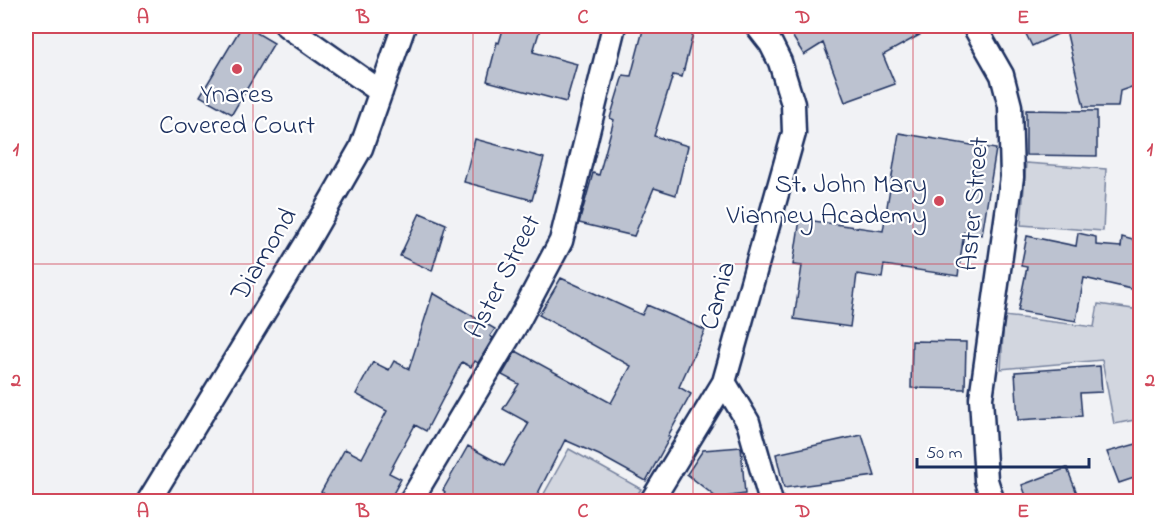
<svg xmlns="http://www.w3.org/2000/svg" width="1166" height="527" viewBox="0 0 1166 527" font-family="'Indie Flower',sans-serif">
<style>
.green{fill:#d2d6df;stroke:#76829e;stroke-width:1.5}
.building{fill:#bcc2d0;stroke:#1b2f5e;stroke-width:1.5}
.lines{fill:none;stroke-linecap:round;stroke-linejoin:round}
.minor-casing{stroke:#1b2f5e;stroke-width:27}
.minor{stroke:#fff;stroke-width:22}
.grid{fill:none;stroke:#d1495b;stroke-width:1.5;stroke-opacity:0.55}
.poi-dot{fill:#d1495b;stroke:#fff;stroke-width:2}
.labels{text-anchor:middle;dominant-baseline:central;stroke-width:4.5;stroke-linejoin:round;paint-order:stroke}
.poi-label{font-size:27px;fill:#1b2f5e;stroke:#fff}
.street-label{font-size:27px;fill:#1b2f5e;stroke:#fff}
.neatline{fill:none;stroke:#d1495b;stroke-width:2}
.grid-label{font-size:20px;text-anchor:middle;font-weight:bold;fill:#d1495b}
</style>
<rect width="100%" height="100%" fill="#f1f2f5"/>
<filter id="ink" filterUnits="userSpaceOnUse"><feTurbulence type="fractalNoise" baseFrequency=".0167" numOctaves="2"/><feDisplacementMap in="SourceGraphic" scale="12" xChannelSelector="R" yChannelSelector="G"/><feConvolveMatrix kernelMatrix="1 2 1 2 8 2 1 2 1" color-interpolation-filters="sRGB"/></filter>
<g filter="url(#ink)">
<path class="green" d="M 1026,163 L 1106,169 L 1103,231 L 1021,225 Z
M 1098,304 L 1140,310 L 1140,419 L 1114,424 L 1102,360 L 1001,369 L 1004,316 L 1094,327 Z
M 569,449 L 641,489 L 633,501 L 540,501 Z"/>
<path class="building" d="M 242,26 L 245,26 L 274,43 L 232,114 L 200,96 Z
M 504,26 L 541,26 L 533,52 L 577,64 L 566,102 L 487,81 L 497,42 L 499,43 Z
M 644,26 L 695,26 L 682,77 L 673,75 L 654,136 L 688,146 L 676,195 L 654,188 L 634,236 L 579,223 L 593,173 L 599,175 L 614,120 L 610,118 L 623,75 L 631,76 Z
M 786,26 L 936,26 L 883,55 L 895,84 L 845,102 L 823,43 L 804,55 Z
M 1022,26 L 1140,26 L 1140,84 L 1120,91 L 1118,107 L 1084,107 L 1066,30 L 1032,46 Z
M 1026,110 L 1097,111 L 1097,156 L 1026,155 Z
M 899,133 L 996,149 L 982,235 L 964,232 L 958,276 L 884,265 L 882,278 L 857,274 L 850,327 L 794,319 L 802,266 L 793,265 L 800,219 L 883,231 Z
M 475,139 L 544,158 L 532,200 L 464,182 Z
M 420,213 L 446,224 L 432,271 L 400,256 Z
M 1078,233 L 1096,237 L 1096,245 L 1121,247 L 1122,237 L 1140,242 L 1140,291 L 1084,278 L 1076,321 L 1018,311 L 1027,267 L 1021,266 L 1027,236 L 1076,246 Z
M 561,278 L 642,315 L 647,305 L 705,330 L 679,387 L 691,394 L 668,436 L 670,437 L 646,481 L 599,455 L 565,440 L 534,501 L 440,501 L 445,492 L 443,490 L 468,446 L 504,466 L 529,423 L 503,409 L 519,384 L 502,375 L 516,351 L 611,403 L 631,366 L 539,315 Z
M 433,293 L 495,329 L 490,336 L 493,338 L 478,363 L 475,361 L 471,367 L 462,362 L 426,431 L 415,425 L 389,473 L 401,479 L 389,501 L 339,501 L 321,492 L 345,449 L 362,458 L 387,411 L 356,394 L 373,362 L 389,370 L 394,361 L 409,369 Z
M 912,341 L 966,342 L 965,389 L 911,388 Z
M 1100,366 L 1102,392 L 1080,393 L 1082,416 L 1018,420 L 1015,372 Z
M 862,435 L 875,476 L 784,488 L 776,454 Z
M 1140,443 L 1140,476 L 1119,483 L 1107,452 Z
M 741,447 L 745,494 L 717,498 L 687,474 L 703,450 Z
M 1067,468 L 1080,501 L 1028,501 L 1022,485 Z"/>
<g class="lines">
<g class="minor-casing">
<path id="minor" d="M 287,26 L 381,92
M 974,26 L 1002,75 L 1010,106 L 1012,177 L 981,398 L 986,480 L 993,502
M 724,382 L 748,422 L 771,502
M 148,502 L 307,242 L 361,148 L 404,26
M 410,502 L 519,320 L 561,241 L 614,26
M 651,502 L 724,382 L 794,133 L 793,104 L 780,62 L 771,44 L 757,26"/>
</g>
<use href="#minor" class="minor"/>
</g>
</g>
<path class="grid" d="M 253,26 L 253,502M 473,26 L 473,502M 693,26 L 693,502M 913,26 L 913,502M 26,264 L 1140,264"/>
<g class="poi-dot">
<circle cx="237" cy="69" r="6"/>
<circle cx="939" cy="201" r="6"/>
</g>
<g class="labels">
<g class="poi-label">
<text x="237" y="95">Ynares<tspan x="237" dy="31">Covered Court</tspan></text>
<text x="927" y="185" text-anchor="end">St. John Mary<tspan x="927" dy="31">Vianney Academy</tspan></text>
</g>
<g class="street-label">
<text transform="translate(975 204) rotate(-85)">Aster Street</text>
<text transform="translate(265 255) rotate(-59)">Diamond</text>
<text transform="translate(504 277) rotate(-63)">Aster Street</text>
<text transform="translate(719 296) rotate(-74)">Camia</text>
</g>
</g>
<rect width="1166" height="527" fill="none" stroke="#fff" stroke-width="66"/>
<path d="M917 458v9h172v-9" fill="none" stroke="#1b2f5e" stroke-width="3"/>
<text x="926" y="458" font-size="18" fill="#1b2f5e" stroke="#ffffff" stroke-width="4.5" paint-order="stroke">50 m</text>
<rect x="33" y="33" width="1100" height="461" class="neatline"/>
<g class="grid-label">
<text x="143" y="23">A</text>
<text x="363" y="23">B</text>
<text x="583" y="23">C</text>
<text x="803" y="23">D</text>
<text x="1023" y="23">E</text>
<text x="16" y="155">1</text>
<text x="1150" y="155">1</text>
<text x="16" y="386">2</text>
<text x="1150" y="386">2</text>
<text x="143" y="517">A</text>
<text x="363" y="517">B</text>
<text x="583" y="517">C</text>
<text x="803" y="517">D</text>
<text x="1023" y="517">E</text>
</g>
</svg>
